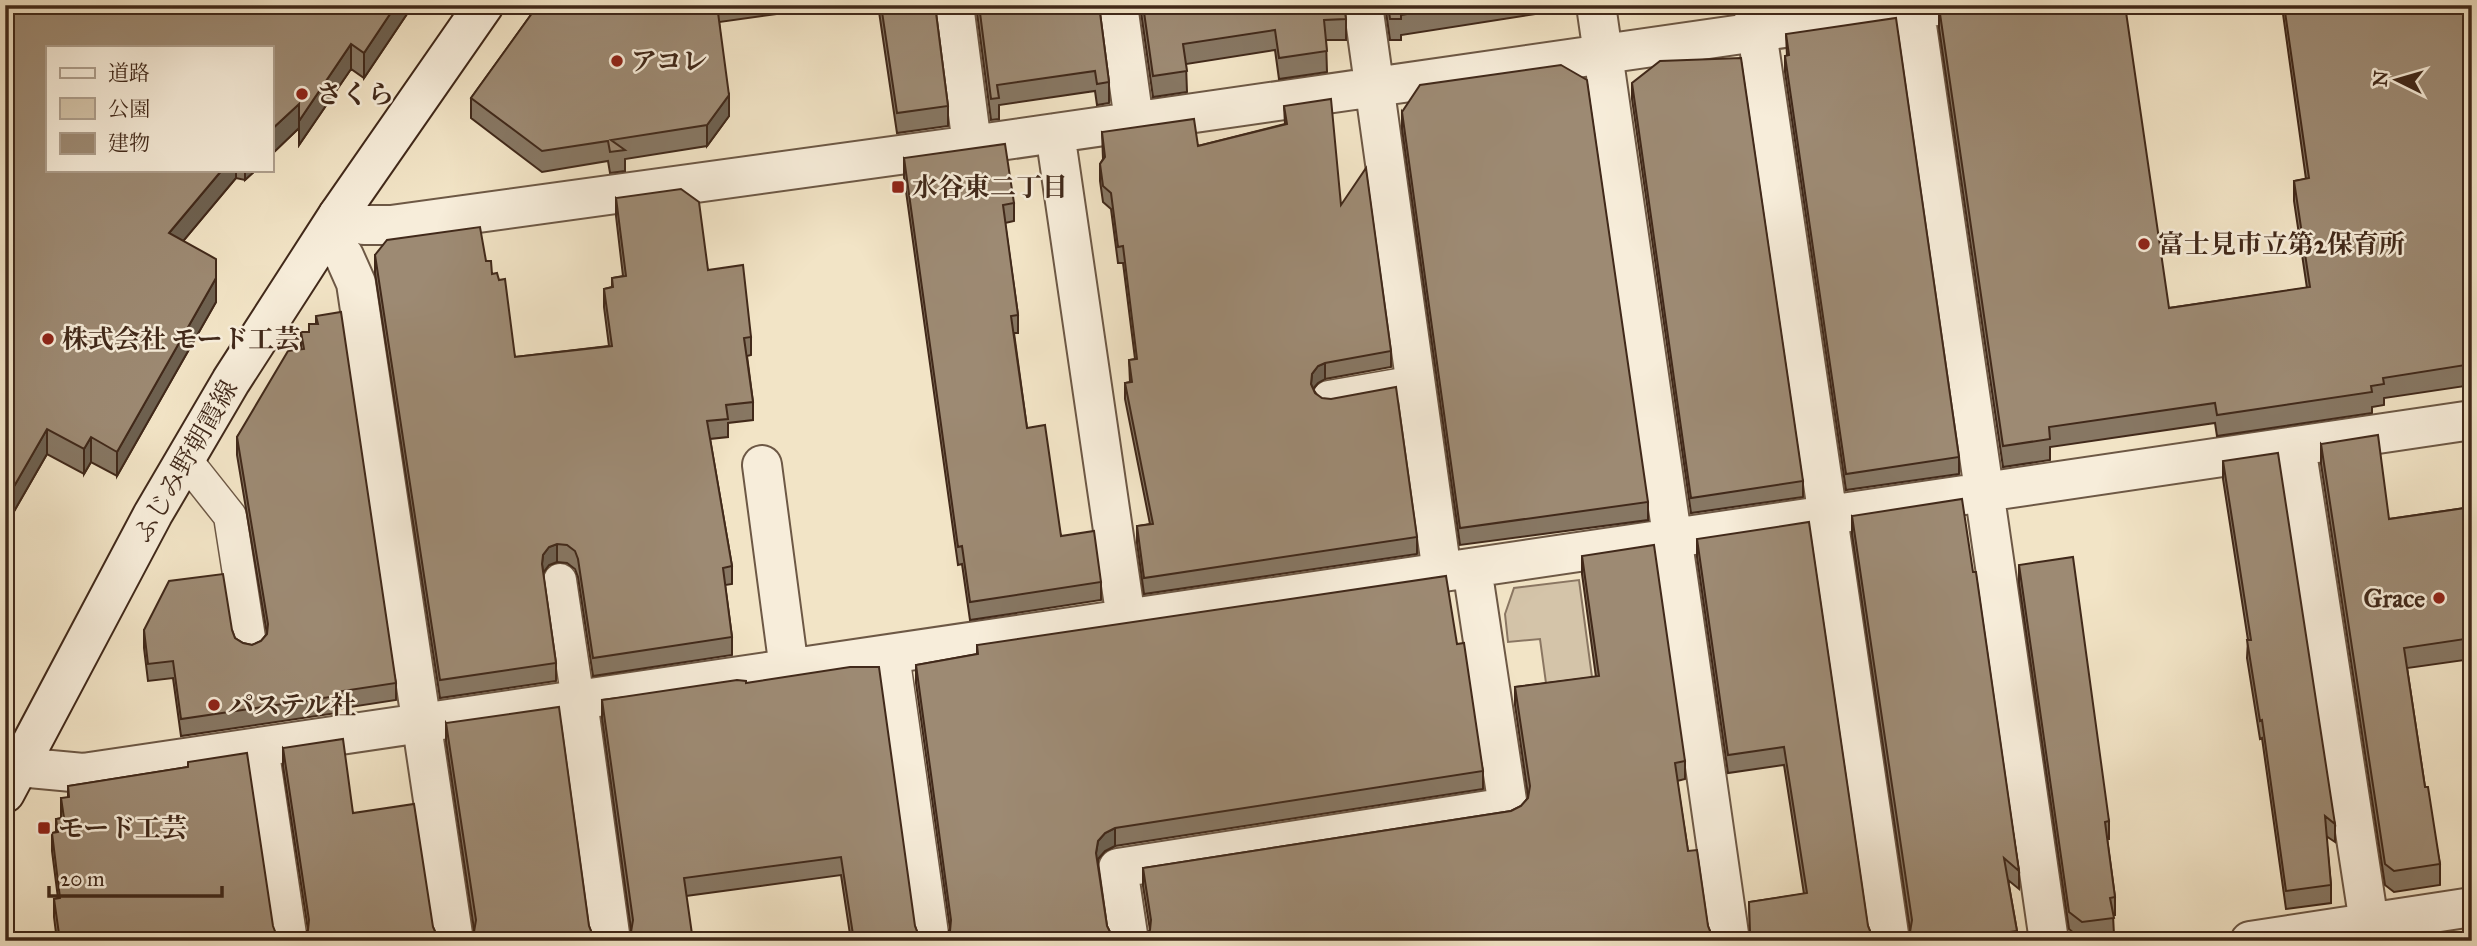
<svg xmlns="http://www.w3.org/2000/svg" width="2477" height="946" viewBox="0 0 2477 946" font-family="'IM FELL Great Primer','Noto Serif JP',serif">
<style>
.green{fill:#d4c4a9;stroke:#8a7662;stroke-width:2}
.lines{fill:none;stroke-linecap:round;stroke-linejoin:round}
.lane-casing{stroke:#6d5845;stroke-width:35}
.street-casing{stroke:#6d5845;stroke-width:42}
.secondary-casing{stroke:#41291a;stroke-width:42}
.lane{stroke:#f7edda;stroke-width:32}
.street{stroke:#f7edda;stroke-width:38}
.secondary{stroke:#f7edda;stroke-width:38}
.wall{fill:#877763;stroke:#41291a;stroke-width:2}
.shaded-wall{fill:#6e6150;stroke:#41291a;stroke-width:2}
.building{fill:#9d8a73;stroke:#41291a;stroke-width:2}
.poi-dot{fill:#8f2418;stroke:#f7edda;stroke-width:2.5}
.labels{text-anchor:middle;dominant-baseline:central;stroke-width:5;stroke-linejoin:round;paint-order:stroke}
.poi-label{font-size:26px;font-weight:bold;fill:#41291a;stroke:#f7edda;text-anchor:start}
.street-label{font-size:26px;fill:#41291a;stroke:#f7edda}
</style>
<rect width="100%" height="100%" fill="#f2e4c6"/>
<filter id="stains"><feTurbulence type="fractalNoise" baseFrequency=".00286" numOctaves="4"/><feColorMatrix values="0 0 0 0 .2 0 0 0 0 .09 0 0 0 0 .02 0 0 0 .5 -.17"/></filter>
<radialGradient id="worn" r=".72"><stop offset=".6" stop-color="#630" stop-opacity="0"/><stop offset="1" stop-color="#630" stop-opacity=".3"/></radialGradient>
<path class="green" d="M 1579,580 L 1594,692 L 1548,698 L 1540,639 L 1508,642 L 1505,614 L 1514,588 Z"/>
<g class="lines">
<g class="lane-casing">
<path id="lane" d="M 1329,397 L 1415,382
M 184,458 L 230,516 L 250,644
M 560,580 L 578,701
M 893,654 L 933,941
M 262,747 L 291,941"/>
</g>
<g class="street-casing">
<path id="street" d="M 954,5 L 972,145
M 1118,5 L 1134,121
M 1363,5 L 1442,573
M 1596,5 L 1730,941
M 1753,5 L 1890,941
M 1914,5 L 2049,941
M 1055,133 L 1126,619
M 338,215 L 364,225 L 391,225 L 972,145 L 1944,5
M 325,237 L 344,256 L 356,283 L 454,941
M 2296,446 L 2369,923
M 762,465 L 789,669
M 578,701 L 611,941
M 19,767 L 83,773 L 2472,420
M 1129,941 L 1118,868 L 1508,807 L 1472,568
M 2250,941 L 2472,907"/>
</g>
<g class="secondary-casing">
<path id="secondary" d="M 5,793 L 153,514 L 231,381 L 338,215 L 484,5"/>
</g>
<use href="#lane" class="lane"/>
<use href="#street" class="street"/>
<use href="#secondary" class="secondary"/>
</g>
<path class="wall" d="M 5,5 L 413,5 L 364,78 L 351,69 L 299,145 L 299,128 L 271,155 L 271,47 L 47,170 L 256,170 L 245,180 L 236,178 L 183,241 L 216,302 L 117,476 L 91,462 L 84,474 L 47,454 L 5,527 Z
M 538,5 L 843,5 L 719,22 L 729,116 L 707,146 L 625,159 L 625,171 L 610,173 L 608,161 L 542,172 L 471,118 L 471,98 Z
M 878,5 L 935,5 L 948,106 L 948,126 L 897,133 Z
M 976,5 L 1099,5 L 1109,82 L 1109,103 L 1097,105 L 1095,91 L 999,105 L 999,119 L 991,120 Z
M 1140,5 L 1344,5 L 1346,19 L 1346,40 L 1326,40 L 1327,72 L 1279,79 L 1275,50 L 1186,64 L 1187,92 L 1153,97 Z
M 1385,5 L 1575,5 L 1574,8 L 1401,35 L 1401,40 L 1390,40 Z
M 2283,5 L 2472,5 L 2472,385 L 2384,398 L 2384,405 L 2372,407 L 2372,413 L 2217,436 L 2215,423 L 2050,447 L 2050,460 L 2003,467 L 1939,28 L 1939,7 L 2169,308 L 2307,288 L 2294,201 L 2294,181 L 2306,179 L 2283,14 Z
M 1786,34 L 1959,457 L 1959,474 L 1846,490 L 1785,72 L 1785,56 L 1787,56 Z
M 1632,83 L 1803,481 L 1803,497 L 1691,513 L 1632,99 Z
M 1284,106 L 1341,205 L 1391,351 L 1391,367 L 1325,379 L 1318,383 L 1313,389 L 1417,537 L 1417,554 L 1144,594 L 1137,543 L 1137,526 L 1150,524 L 1125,399 L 1125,383 L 1130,382 L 1129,360 L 1135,359 L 1123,263 L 1118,263 L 1111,209 L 1103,202 L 1100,181 L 1100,164 L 1103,159 L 1102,132 L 1198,146 L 1285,124 Z
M 1402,112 L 1648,502 L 1648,520 L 1460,545 L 1402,129 Z
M 904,158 L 1014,203 L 1014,221 L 1005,223 L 1018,315 L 1018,333 L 1014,333 L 1027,428 L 1061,536 L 1101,582 L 1101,600 L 970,620 L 962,564 L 958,565 L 904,177 Z
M 616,198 L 708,270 L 751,337 L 751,355 L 747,356 L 753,402 L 753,420 L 728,423 L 728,437 L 710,439 L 732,566 L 732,584 L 725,585 L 732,637 L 732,655 L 593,676 L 578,577 L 575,569 L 567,563 L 557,562 L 549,565 L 543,573 L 556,663 L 556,681 L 440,698 L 375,273 L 375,255 L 486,261 L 492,274 L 515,357 L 609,346 L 604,307 L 604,289 L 612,287 L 612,278 L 623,276 L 616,216 Z
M 316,316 L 396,683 L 396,700 L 337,709 L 337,713 L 181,736 L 173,678 L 148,681 L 144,648 L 144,630 L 232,630 L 235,638 L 243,643 L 252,645 L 261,641 L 267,634 L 237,455 L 237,437 L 301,349 L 301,332 L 309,332 L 316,324 Z
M 2321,444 L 2389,519 L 2472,507 L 2472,659 L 2407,668 L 2425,787 L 2440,864 L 2440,885 L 2394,892 L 2385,885 L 2321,464 Z
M 2223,461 L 2335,824 L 2335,842 L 2326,836 L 2331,885 L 2331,903 L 2286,909 L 2262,738 L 2260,739 L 2247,658 L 2248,640 L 2223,479 Z
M 1852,516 L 1973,572 L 2019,871 L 2019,889 L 2008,880 L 2017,931 L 2017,941 L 1902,941 L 1910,932 L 1910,929 L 1852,534 Z
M 1697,539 L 1868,926 L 1872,936 L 1744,940 L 1750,932 L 1749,902 L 1804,894 L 1784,765 L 1728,773 L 1697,557 Z
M 1582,556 L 1685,761 L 1685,779 L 1677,781 L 1688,851 L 1708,926 L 1712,936 L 1143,940 L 1150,930 L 1143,886 L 1143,868 L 1511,811 L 1521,806 L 1528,798 L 1528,795 L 1515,705 L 1515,687 L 1596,677 L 1582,574 Z
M 2019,565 L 2109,821 L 2109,839 L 2107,839 L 2115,897 L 2115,915 L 2113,915 L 2114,935 L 2082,940 L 2069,929 L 2019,583 Z
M 1457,644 L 1483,771 L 1483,789 L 1115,846 L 1105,851 L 1098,859 L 1098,862 L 1107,926 L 1112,936 L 945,937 L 950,929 L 916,683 L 916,665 L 977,654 L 977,645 Z
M 746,683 L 915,926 L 918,934 L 926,940 L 934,941 L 851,941 L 841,875 L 686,896 L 631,932 L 631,929 L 602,718 L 602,700 Z
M 446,723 L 589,926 L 593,936 L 468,940 L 474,932 L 474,929 L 446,741 Z
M 283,748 L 353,813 L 433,927 L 437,936 L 302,938 L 308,930 L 283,766 Z
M 188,762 L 276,934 L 284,940 L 292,941 L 57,941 L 54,917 L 54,899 L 58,898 L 52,851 L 52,833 L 56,832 L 56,819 L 61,818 L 61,798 L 68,798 L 68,786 L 188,767 Z"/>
<path class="shaded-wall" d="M 396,5 L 413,5 L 364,78 L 364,53 Z
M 351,44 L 351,69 L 299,145 L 299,121 Z
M 729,95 L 729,116 L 707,146 L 707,125 Z
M 299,104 L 299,128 L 271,155 L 271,130 Z
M 222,170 L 236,170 L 236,178 L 169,258 L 169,233 Z
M 245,170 L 256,170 L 245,180 Z
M 216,278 L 216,302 L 117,476 L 117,452 Z
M 1325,363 L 1325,379 L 1318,383 L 1312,390 L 1311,384 L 1312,374 L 1318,366 Z
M 47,429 L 47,454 L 5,527 L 5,502 Z
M 91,437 L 91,462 L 84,474 L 84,449 Z
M 557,544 L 557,562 L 549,565 L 543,573 L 542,564 L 543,555 L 549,547 Z
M 1115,828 L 1115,846 L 1105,851 L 1098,859 L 1096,871 L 1096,853 L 1098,841 L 1105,833 Z"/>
<path class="building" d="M 5,5 L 396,5 L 364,53 L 351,44 L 299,121 L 299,104 L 271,130 L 271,47 L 47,47 L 47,170 L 222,170 L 169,233 L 216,259 L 216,278 L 117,452 L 91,437 L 84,449 L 47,429 L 5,502 Z
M 538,5 L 717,5 L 729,95 L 707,125 L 611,140 L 625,150 L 610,152 L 608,141 L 542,151 L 471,98 Z
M 881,5 L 935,5 L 948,106 L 897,113 Z
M 979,5 L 1099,5 L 1109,82 L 1097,84 L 1095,71 L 997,85 L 999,98 L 991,99 Z
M 1143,5 L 1344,5 L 1346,19 L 1324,20 L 1327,51 L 1279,58 L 1275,30 L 1183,44 L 1187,71 L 1153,76 Z
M 1388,5 L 1461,5 L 1401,15 L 1401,19 L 1390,19 Z
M 1945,5 L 2125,5 L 2169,308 L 2310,287 L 2294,181 L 2309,178 L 2284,5 L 2472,5 L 2472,364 L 2383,378 L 2384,384 L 2371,386 L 2372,392 L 2217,415 L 2215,403 L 2049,427 L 2050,439 L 2003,446 L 1939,7 Z
M 1896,18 L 1959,457 L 1846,474 L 1785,56 L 1789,55 L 1786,34 Z
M 1741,58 L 1803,481 L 1691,498 L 1632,83 L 1660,61 Z
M 1561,65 L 1587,80 L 1648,502 L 1460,528 L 1402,112 L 1420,85 Z
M 1331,99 L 1341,205 L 1366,168 L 1391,351 L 1325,363 L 1318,366 L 1312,374 L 1311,384 L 1315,393 L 1322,398 L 1331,399 L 1396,387 L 1417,537 L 1144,578 L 1137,526 L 1153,524 L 1125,383 L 1132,382 L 1129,360 L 1137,359 L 1123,246 L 1118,247 L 1111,193 L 1103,186 L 1100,164 L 1105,157 L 1102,132 L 1194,119 L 1198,146 L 1287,124 L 1284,106 Z
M 1005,144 L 1014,203 L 1003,205 L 1018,315 L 1011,316 L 1027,428 L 1045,425 L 1061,536 L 1094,531 L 1101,582 L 970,602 L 962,546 L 958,547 L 904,158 Z
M 681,189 L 699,202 L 708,270 L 743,265 L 751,337 L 744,338 L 753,402 L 726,405 L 728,419 L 707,421 L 732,566 L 723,568 L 732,637 L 593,658 L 578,559 L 575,551 L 567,545 L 557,544 L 549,547 L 543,555 L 542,564 L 556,663 L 440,680 L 375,255 L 387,240 L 480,227 L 486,261 L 491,261 L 492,274 L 497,273 L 499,280 L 505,279 L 515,357 L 612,346 L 604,289 L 613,287 L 612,278 L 626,276 L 616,198 Z
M 341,312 L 396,683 L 336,692 L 337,696 L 181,719 L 173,661 L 148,664 L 144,630 L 169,581 L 223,574 L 232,630 L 235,638 L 243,643 L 252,645 L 261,641 L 267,634 L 268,624 L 237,437 L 288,351 L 304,349 L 301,332 L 309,332 L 309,324 L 318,324 L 316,316 Z
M 2378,435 L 2389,519 L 2472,507 L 2472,638 L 2404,648 L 2425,787 L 2428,787 L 2440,864 L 2394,871 L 2385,864 L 2321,444 Z
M 2278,453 L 2335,824 L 2325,816 L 2331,885 L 2286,891 L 2262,720 L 2260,721 L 2247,640 L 2251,640 L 2223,461 Z
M 1962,499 L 1973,572 L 1976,572 L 2019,871 L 2004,858 L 2017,931 L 1944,941 L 1902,941 L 1910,932 L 1912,920 L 1852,516 Z
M 1809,522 L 1868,926 L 1872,936 L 1878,941 L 1742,941 L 1744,940 L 1750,931 L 1749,902 L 1807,893 L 1784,747 L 1728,755 L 1697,539 Z
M 1654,545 L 1685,761 L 1675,763 L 1688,851 L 1697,850 L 1708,926 L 1712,936 L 1719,941 L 1141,941 L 1143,940 L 1150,930 L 1151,920 L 1143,868 L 1511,811 L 1521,806 L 1528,798 L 1530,786 L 1515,687 L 1599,676 L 1582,556 Z
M 2073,557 L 2109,821 L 2105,822 L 2115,897 L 2110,898 L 2114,918 L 2082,922 L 2069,912 L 2019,565 Z
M 1446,576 L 1457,644 L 1464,643 L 1483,771 L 1115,828 L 1105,833 L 1098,841 L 1096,853 L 1107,926 L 1112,936 L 1117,941 L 937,941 L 945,937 L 950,931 L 951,920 L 916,665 L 978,654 L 977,645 Z
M 850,667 L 879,667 L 915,926 L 918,934 L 926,940 L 934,941 L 854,941 L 841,857 L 684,878 L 693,941 L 624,941 L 631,932 L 633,920 L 602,700 L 737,680 L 746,681 L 746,683 Z
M 559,707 L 589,926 L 593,936 L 599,941 L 466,941 L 468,940 L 474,932 L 476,920 L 446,723 Z
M 343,739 L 353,813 L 414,804 L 433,927 L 437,936 L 442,941 L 295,941 L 302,938 L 308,930 L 309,920 L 283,748 Z
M 247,753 L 273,926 L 276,934 L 284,940 L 292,941 L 60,941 L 54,899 L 60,898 L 52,833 L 58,832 L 56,819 L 64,818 L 61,798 L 69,797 L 68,786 L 188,767 L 188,762 Z"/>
<g class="poi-dot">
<circle cx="617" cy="61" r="7"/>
<circle cx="302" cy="94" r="7"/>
<rect x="891" y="180" width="14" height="14" rx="3.5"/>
<circle cx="2144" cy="244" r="7"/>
<circle cx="48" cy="339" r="7"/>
<circle cx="2439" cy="598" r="7"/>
<circle cx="214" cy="705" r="7"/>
<rect x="37" y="821" width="14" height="14" rx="3.5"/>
</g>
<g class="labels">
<g class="poi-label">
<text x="631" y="61">アコレ</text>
<text x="316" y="94">さくら</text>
<text x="912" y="187">水谷東二丁目</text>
<text x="2158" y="244">富士見市立第2保育所</text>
<text x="62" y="339">株式会社 モード工芸</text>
<text x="2425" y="598" text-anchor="end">Grace</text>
<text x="228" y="705">パステル社</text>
<text x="58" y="828">モード工芸</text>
</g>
<g class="street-label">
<text transform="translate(185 461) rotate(-60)">ふじみ野朝霞線</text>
</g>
</g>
<rect width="2477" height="946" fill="none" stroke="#f2e4c6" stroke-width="28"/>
<rect x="7" y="7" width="2463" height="932" fill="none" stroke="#41291a" stroke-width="3.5"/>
<rect x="14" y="14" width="2449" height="918" fill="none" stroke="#41291a" stroke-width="2"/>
<rect x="46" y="46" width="228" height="126" fill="#f7edda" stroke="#ae9f8d" stroke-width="2"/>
<rect x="60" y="68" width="35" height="10" fill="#f7edda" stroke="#ae9f8d" stroke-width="2"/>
<text x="108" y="80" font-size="21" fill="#41291a">道路</text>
<rect x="60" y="98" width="35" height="21" fill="#d4c4a9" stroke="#ae9f8d" stroke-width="2"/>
<text x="108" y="116" font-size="21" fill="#41291a">公園</text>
<rect x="60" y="133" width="35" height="21" fill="#9d8a73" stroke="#ae9f8d" stroke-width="2"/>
<text x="108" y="150" font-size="21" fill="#41291a">建物</text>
<g transform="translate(2397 80) rotate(275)" stroke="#f7edda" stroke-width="5" paint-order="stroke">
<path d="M0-5L12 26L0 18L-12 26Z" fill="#41291a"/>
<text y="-10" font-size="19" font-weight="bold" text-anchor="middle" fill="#41291a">N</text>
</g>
<path d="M49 886v10h173v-10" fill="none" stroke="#41291a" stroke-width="3.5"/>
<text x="60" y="886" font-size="21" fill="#41291a" stroke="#f7edda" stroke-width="5" paint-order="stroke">20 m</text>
<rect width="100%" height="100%" filter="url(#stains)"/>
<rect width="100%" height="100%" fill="url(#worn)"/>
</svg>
